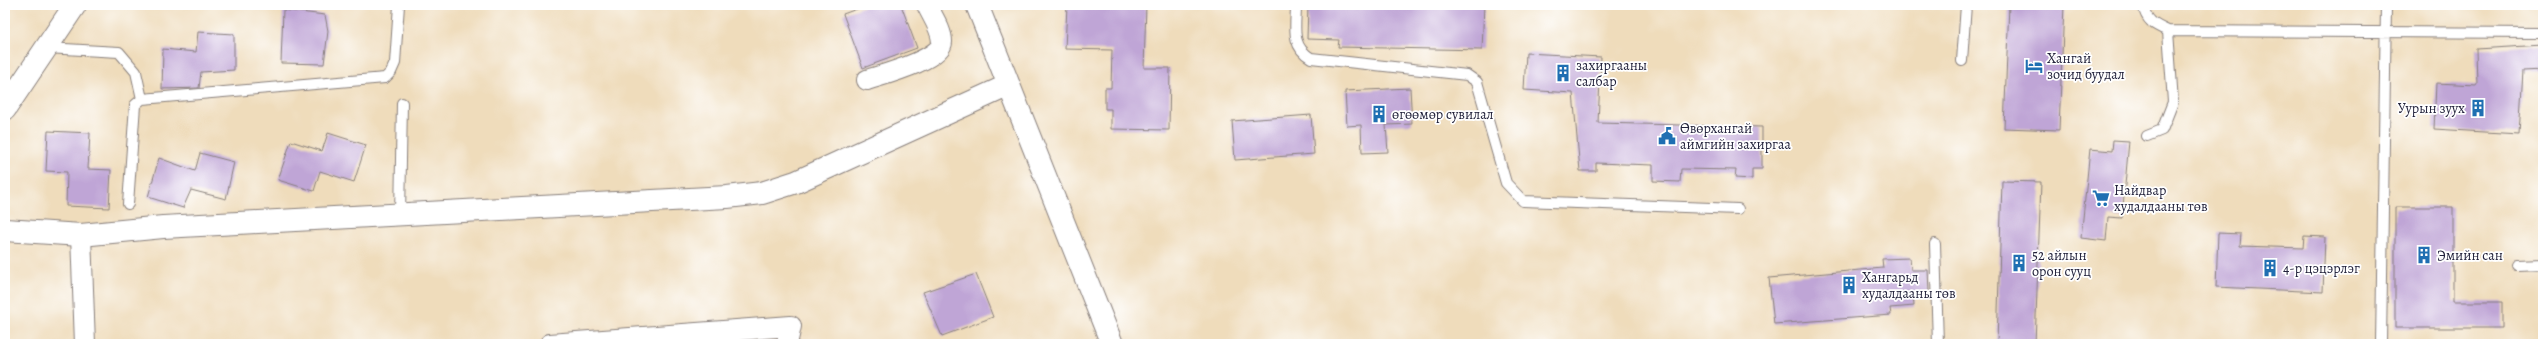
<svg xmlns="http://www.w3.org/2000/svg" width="2548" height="349" viewBox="0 0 2548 349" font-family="Alegreya,serif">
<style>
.building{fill:#bfa5d6}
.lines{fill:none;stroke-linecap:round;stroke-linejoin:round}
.service-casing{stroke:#887f7b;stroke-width:12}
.minor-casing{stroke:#887f7b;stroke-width:22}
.tertiary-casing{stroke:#887f7b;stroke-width:24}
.service{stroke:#fff;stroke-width:10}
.minor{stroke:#fff;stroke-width:20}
.tertiary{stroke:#fff;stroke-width:22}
.labels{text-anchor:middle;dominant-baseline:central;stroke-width:3.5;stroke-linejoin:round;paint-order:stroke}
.poi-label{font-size:14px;fill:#22223b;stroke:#fff;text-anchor:start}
</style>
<rect width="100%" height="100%" fill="#fff"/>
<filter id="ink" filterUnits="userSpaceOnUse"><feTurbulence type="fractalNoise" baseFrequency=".025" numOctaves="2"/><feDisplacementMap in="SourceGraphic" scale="8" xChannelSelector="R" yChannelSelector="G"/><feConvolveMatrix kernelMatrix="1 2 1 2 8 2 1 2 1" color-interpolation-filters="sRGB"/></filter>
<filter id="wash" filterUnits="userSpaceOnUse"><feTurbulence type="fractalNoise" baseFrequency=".012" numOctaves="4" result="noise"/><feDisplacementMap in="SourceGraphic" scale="16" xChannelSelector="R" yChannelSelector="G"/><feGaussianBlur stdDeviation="0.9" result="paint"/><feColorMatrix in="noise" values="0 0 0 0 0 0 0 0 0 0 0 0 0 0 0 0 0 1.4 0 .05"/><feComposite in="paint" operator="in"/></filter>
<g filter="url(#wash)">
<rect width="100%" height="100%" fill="#efdcbb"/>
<g id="blocks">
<path class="building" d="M 868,5 L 901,5 L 917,48 L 863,68 L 843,14 Z
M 1067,5 L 1146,5 L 1144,68 L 1170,68 L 1169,130 L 1111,129 L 1111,109 L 1105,109 L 1105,88 L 1111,88 L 1112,50 L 1065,49 Z
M 1308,5 L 1484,5 L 1482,50 L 1338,47 L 1339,40 L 1307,39 Z
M 2009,5 L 2064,5 L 2059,130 L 2004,128 Z
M 283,10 L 325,15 L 328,31 L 324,64 L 281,63 Z
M 198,32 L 234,34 L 234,70 L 201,72 L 199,88 L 162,89 L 163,49 L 196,52 Z
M 2543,45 L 2543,70 L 2523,71 L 2519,134 L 2434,129 L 2436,83 L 2477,85 L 2476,49 Z
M 1526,53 L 1601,57 L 1598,123 L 1762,127 L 1762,169 L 1752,169 L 1752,179 L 1735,178 L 1736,170 L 1681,169 L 1680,182 L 1653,181 L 1653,165 L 1596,163 L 1596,171 L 1580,171 L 1573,93 L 1524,90 Z
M 1410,88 L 1412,124 L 1386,125 L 1388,152 L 1362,153 L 1361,125 L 1347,126 L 1345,91 Z
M 1311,115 L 1314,154 L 1235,160 L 1232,121 Z
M 48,131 L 90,133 L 88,169 L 111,170 L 109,208 L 66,206 L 67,172 L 46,171 Z
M 328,133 L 366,145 L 354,182 L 320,171 L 314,191 L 278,180 L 291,141 L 322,151 Z
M 2113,140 L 2129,141 L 2122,218 L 2108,217 L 2106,241 L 2081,238 L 2090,149 L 2112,151 Z
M 200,153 L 234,162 L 226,199 L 191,190 L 183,208 L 148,197 L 159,158 L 195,171 Z
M 2002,181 L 2041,182 L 2035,344 L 1997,344 Z
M 2395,207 L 2453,207 L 2453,302 L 2502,302 L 2502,328 L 2395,328 Z
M 2218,233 L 2241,234 L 2240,246 L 2303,248 L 2304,236 L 2325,237 L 2323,292 L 2216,287 Z
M 1910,258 L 1911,270 L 1928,270 L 1929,293 L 1913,294 L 1914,306 L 1890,308 L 1891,315 L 1774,324 L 1769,278 L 1883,268 L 1882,259 Z
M 976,274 L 993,317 L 942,336 L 923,292 Z"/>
</g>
</g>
<g filter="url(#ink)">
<use href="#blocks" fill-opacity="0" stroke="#887f7b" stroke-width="1"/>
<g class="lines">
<g class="service-casing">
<path id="service" d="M 1296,5 C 1296,26 1290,46 1311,58 L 1467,75 L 1477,82 L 1506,183 L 1523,201 L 1738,209
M 2143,5 C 2146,21 2154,25 2168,31 L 2543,33
M 46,48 L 119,52 L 136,72 L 142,99
M 1962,61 L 1966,5
M 2147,136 L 2162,130 L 2173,102 L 2168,31
M 128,204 L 135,105 L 142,99 L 385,78 L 391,72 L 395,63 L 399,5
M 400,216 L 402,103
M 1935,244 L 1938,344
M 2516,265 L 2543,264
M 2381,344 L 2386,5"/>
</g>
<g class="minor-casing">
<path id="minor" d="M 867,80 C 882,75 942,59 942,42 C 942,30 932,16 927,5
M 81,235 L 85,344
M 550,344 L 791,326 L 787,344"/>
</g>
<g class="tertiary-casing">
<path id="tertiary" d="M 977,5 L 1112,344
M 5,109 L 75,5
M 5,230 L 81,235 L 163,227 L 727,197 L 762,193 L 796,182 L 1009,85"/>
</g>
<use href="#service" class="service"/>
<use href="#minor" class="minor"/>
<use href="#tertiary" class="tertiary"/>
</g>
</g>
<defs>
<g id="hotel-bare" transform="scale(1.38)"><path d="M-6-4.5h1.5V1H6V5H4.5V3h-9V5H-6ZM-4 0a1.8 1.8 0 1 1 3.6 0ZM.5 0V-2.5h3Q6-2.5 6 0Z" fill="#1f6fb2" stroke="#fff" stroke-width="2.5" paint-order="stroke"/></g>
<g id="building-bare" transform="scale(1.38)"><path d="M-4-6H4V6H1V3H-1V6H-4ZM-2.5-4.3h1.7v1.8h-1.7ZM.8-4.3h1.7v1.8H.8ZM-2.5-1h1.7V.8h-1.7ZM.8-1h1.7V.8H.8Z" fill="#1f6fb2" stroke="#fff" stroke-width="2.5" paint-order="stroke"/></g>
<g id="civic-bare" transform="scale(1.38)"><path d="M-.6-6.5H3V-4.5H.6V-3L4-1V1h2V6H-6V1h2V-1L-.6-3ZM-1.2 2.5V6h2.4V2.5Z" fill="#1f6fb2" stroke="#fff" stroke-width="2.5" paint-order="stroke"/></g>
<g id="supermarket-bare" transform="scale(1.38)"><path d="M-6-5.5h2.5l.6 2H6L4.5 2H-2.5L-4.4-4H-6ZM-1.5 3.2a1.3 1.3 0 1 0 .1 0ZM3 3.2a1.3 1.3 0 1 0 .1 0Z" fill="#1f6fb2" stroke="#fff" stroke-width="2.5" paint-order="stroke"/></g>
</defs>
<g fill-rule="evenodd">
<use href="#hotel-bare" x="2034" y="66"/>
<use href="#building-bare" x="1563" y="73"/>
<use href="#building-bare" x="2478" y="108"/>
<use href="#building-bare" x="1379" y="114"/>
<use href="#civic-bare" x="1667" y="136"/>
<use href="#supermarket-bare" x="2101" y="198"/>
<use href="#building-bare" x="2424" y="255"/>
<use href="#building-bare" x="2019" y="263"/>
<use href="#building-bare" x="2270" y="268"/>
<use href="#building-bare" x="1849" y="285"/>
</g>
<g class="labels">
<g class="poi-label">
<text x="2047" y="58">Хангай<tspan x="2047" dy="16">зочид буудал</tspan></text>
<text x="1576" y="65">захиргааны<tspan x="1576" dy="16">салбар</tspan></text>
<text x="2465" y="108" text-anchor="end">Уурын зуух</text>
<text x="1392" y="114">өгөөмөр сувилал</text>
<text x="1680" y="128">Өвөрхангай<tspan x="1680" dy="16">аймгийн захиргаа</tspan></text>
<text x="2114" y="190">Найдвар<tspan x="2114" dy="16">худалдааны төв</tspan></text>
<text x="2032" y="255">52 айлын<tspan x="2032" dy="16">орон сууц</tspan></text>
<text x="2437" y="255">Эмийн сан</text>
<text x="2283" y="268">4-р цэцэрлэг</text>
<text x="1862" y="277">Хангарьд<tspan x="1862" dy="16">худалдааны төв</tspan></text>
</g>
</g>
<rect width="2548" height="349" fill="none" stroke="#fff" stroke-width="20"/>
</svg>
